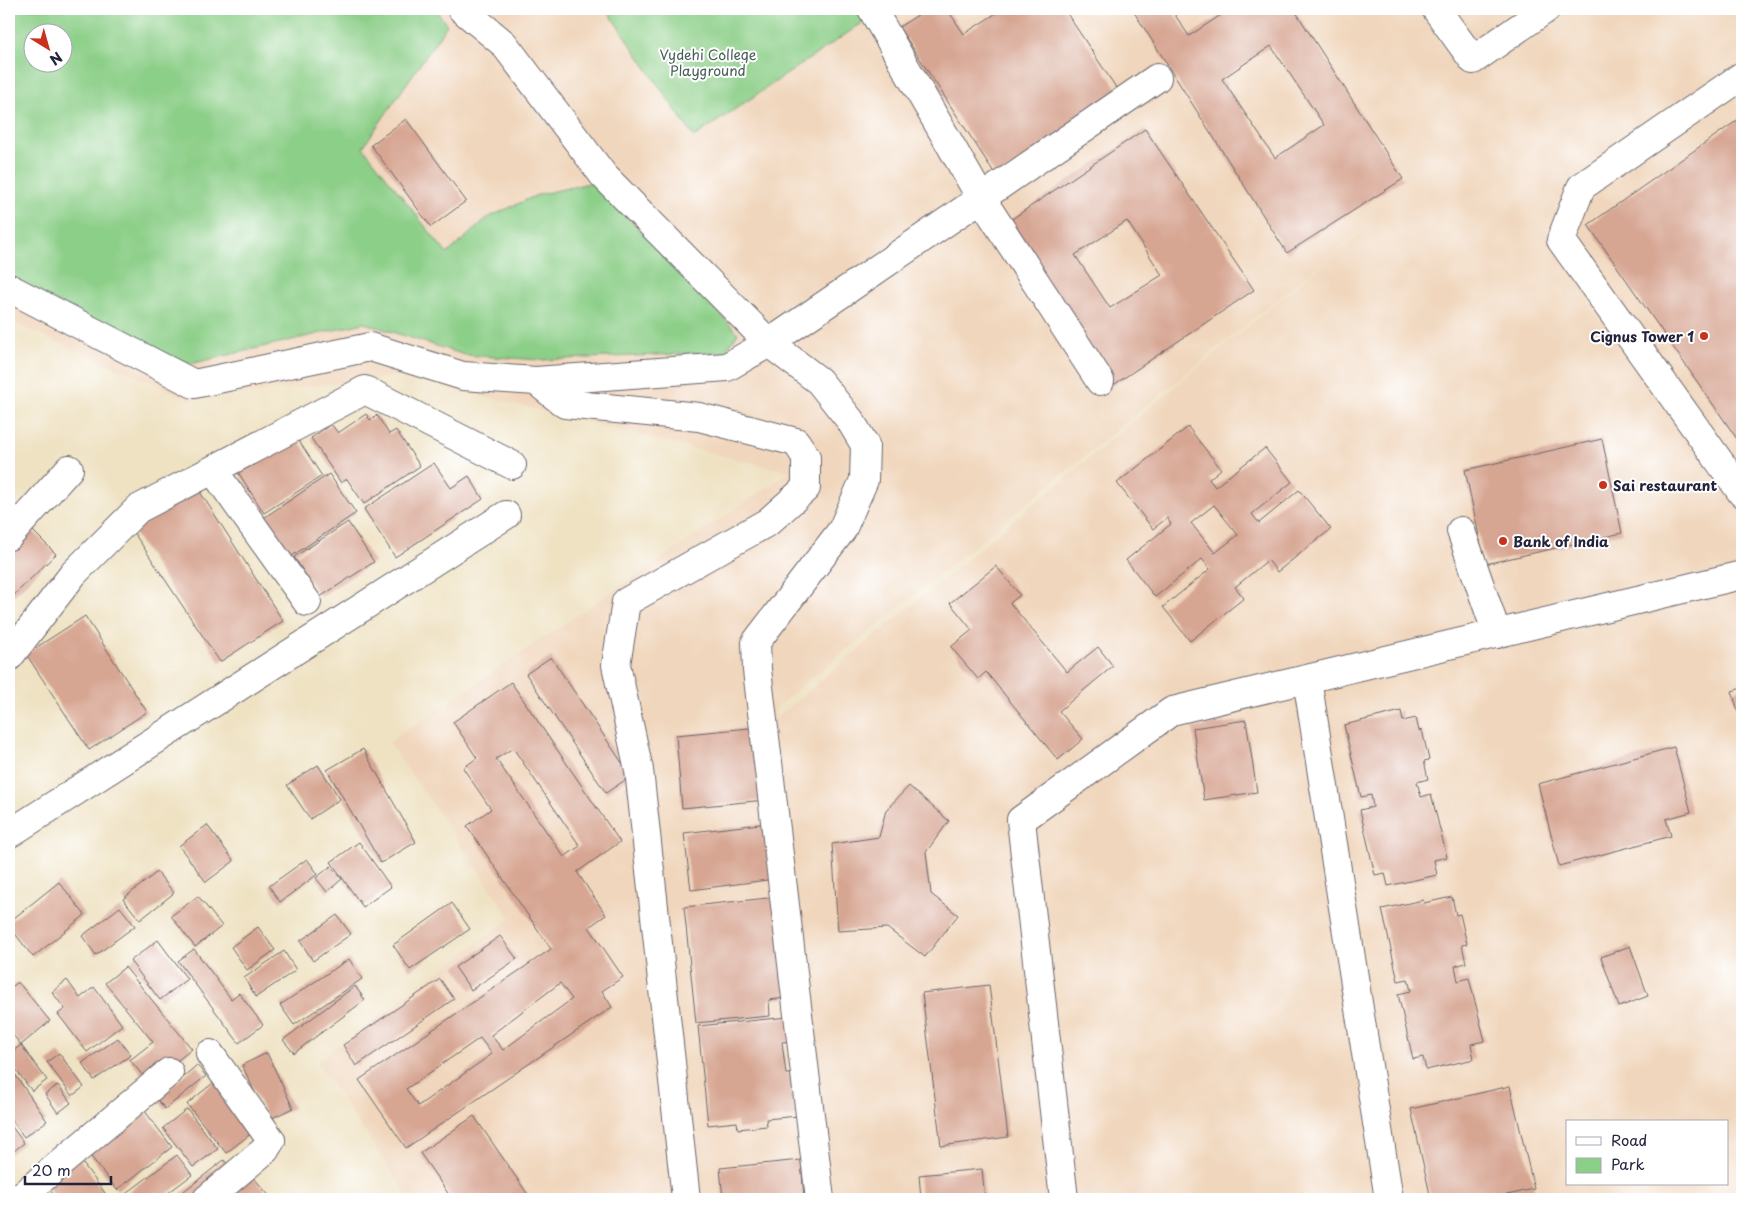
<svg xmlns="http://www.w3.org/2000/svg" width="1751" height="1208" viewBox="0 0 1751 1208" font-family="'Playpen Sans',sans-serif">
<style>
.built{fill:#f0d6bc;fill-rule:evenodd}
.green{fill:#8ccf88;stroke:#577862;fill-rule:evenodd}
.building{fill:#d7a693;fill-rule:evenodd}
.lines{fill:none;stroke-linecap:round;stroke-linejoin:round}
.minor-casing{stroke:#6a656b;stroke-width:30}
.minor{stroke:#fff;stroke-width:28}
.poi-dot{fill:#c8321e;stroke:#fff;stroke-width:2}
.labels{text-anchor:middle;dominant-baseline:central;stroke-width:4;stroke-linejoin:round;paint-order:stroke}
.park-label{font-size:14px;fill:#475f56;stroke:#fff}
.poi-label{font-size:14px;font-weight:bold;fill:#22223b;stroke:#fff;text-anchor:start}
</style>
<rect width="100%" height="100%" fill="#fff"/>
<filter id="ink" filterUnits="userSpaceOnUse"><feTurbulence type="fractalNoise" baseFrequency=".02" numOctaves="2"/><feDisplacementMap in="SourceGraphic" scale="10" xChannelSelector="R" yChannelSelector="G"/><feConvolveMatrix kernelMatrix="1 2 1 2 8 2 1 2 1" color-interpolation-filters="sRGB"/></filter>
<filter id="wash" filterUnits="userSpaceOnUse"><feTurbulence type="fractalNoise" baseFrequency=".0096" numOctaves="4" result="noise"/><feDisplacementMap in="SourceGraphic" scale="20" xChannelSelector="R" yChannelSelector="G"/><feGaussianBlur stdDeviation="1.12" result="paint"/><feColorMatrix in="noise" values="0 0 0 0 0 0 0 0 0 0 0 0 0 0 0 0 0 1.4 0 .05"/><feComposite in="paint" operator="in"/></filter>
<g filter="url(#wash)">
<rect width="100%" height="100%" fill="#efe2c3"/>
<path class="built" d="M 9,9 L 1742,9 L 1742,1199 L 410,1199 L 317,1062 L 511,918 L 389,742 L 790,472 L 400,376 L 191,400 L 9,321 ZM 32,32 L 62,32 L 62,62 L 32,62 ZM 1369,225 L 1369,226 L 776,718 L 775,708 ZM 1567,1122 L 1727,1122 L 1727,1184 L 1567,1184 Z"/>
<path class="green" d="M 9,9 L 435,9 L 447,25 L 363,147 L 447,254 L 487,218 L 537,195 L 594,182 L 738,333 L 725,352 L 541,360 L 465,355 L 364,323 L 190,364 L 116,335 L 9,275 ZM 32,32 L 62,32 L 62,62 L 32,62 Z
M 606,9 L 883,9 L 694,137 Z"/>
<g id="blocks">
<path class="building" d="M 927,9 L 947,9 L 964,34 L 998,12 L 996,9 L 1064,9 L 1121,95 L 997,177 L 899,27 Z
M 1132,9 L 1171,9 L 1189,36 L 1230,9 L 1294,9 L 1403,179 L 1287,253 ZM 1271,46 L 1324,125 L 1275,158 L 1222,79 Z
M 1742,117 L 1742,446 L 1588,225 Z
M 406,119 L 466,201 L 431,227 L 371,145 Z
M 1145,129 L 1254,290 L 1112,386 L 1003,225 ZM 1127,221 L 1162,275 L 1110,308 L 1075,255 Z
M 366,414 L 370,420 L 377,415 L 389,434 L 396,430 L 420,466 L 364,504 L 347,479 L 341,483 L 311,438 L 331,424 L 338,433 Z
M 1188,427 L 1221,469 L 1209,479 L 1215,487 L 1265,448 L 1292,482 L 1252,514 L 1259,523 L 1299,490 L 1331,529 L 1277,572 L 1268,560 L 1235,587 L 1244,598 L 1190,641 L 1163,607 L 1210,569 L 1202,559 L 1155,597 L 1126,560 L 1171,524 L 1167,518 L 1153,529 L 1117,483 ZM 1214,505 L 1238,535 L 1215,553 L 1191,523 Z
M 295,435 L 322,476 L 264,513 L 238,472 Z
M 1602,439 L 1622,533 L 1485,564 L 1465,470 Z
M 434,463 L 451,488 L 469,476 L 483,499 L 395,557 L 364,509 Z
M 329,474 L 356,513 L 289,558 L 262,519 Z
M 195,484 L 283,621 L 220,662 L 130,527 Z
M 348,522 L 374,562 L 320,597 L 294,557 Z
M 32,530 L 56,554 L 10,599 L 9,552 Z
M 996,566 L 1020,595 L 1010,603 L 1067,672 L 1098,647 L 1113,666 L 1059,711 L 1083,739 L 1058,760 L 986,672 L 978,679 L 951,647 L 972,630 L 950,603 Z
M 85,616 L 147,712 L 89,750 L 26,654 Z
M 551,657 L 631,776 L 606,793 L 526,674 Z
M 511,682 L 620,842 L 577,872 L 606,915 L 589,927 L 623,977 L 602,991 L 612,1007 L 406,1148 L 359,1080 L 551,949 L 467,826 L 491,809 L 463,768 L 477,758 L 453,722 ZM 513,748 L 580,846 L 564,857 L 496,759 ZM 560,983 L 572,999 L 503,1050 L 491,1035 ZM 480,1038 L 492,1054 L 418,1106 L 406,1089 Z
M 1742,688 L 1742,719 L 1740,719 L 1732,691 Z
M 1401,711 L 1403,721 L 1416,718 L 1419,731 L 1422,730 L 1429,760 L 1424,761 L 1428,779 L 1417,782 L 1421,797 L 1431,794 L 1447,857 L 1434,860 L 1437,875 L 1388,886 L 1385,873 L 1375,875 L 1360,810 L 1373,807 L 1371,795 L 1361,797 L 1344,725 Z
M 1246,720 L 1257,792 L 1204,800 L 1193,728 Z
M 760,727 L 766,800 L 682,808 L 676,735 Z
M 1674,747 L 1691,812 L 1666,819 L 1671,836 L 1559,866 L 1538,784 Z
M 363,749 L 416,842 L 381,863 L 327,770 Z
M 318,765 L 340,799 L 310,819 L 287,785 Z
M 909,786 L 949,821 L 926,852 L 931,894 L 958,915 L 925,957 L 887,928 L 838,931 L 832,844 L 879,837 L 886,810 Z
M 768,823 L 775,879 L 691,890 L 684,833 Z
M 207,825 L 234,861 L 206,882 L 179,846 Z
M 359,842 L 391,887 L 363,907 L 331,862 Z
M 307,859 L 318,874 L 280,902 L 269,886 Z
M 331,866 L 342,879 L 327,892 L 316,878 Z
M 157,872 L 174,893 L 140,920 L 123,899 Z
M 59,882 L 85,915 L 33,957 L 9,926 L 9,922 Z
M 198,896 L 222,926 L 195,947 L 171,916 Z
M 777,897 L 793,997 L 769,1000 L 770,1016 L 696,1023 L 684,907 Z
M 1452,897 L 1456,915 L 1460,914 L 1467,944 L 1462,945 L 1466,963 L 1455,966 L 1458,981 L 1469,978 L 1485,1041 L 1471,1044 L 1474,1059 L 1426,1070 L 1423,1057 L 1413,1059 L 1398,994 L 1411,991 L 1408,979 L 1398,981 L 1382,909 L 1423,900 L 1424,903 Z
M 452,903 L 470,929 L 410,970 L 393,945 Z
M 120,907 L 135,926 L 96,955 L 82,936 Z
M 337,915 L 351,934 L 313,961 L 300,941 Z
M 258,927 L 275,950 L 247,970 L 231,947 Z
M 500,936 L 517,959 L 471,990 L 455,967 Z
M 158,940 L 187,979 L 160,1000 L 130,961 Z
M 1630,946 L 1648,996 L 1619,1007 L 1601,957 Z
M 194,949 L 231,999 L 239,993 L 263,1025 L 239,1043 L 178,961 Z
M 284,951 L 296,970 L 256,997 L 244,978 Z
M 349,959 L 362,979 L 294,1025 L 280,1005 Z
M 125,967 L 192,1049 L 149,1083 L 130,1060 L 153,1042 L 105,983 Z
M 440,979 L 454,999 L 356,1066 L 343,1045 Z
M 67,980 L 80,998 L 94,987 L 122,1025 L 87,1052 L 58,1014 L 65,1009 L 52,992 Z
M 18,982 L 50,1021 L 21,1045 L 9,1030 L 9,989 Z
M 989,985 L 1008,1137 L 941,1146 L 922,993 Z
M 355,986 L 365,1000 L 294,1053 L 283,1040 Z
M 788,1017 L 790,1041 L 782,1042 L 786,1074 L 794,1074 L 798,1116 L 766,1119 L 767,1126 L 738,1129 L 737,1122 L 708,1125 L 698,1026 Z
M 118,1038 L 131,1055 L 94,1080 L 82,1063 Z
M 21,1045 L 47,1080 L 32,1091 L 9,1061 L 9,1054 Z
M 59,1053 L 84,1087 L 72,1096 L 47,1062 Z
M 267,1053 L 293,1108 L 268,1120 L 242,1065 Z
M 197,1065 L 206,1076 L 165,1109 L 157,1099 Z
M 10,1067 L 47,1121 L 24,1137 L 9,1116 Z
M 218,1079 L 257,1129 L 226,1153 L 187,1104 Z
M 58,1085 L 71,1103 L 58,1113 L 45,1094 Z
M 1510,1086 L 1534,1189 L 1489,1199 L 1431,1199 L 1411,1109 Z
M 141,1106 L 172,1147 L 117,1190 L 85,1149 Z
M 187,1109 L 218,1149 L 193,1167 L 163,1128 Z
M 474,1116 L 531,1199 L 452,1199 L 420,1153 Z
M 9,1123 L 24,1143 L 9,1155 Z
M 177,1155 L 192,1175 L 160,1199 L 119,1199 Z
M 77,1156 L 105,1193 L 97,1199 L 57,1199 L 43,1182 Z
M 224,1160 L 232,1170 L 194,1199 L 175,1198 Z
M 801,1160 L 804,1199 L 723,1199 L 720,1168 Z
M 982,1169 L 985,1199 L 921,1199 L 919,1175 Z
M 247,1170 L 272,1199 L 212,1199 Z"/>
</g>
</g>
<g filter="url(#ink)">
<use href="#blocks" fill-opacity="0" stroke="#6a656b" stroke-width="1"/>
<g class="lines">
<g class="minor-casing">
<path id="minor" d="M 462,9 L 504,44 L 604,176 L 769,343 L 819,381 L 850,420 L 865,445 L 864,480 L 842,530 L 756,642 L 757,670 L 820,1199
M 872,9 L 981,198 L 1100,381
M 1436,9 L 1473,60 L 1546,9
M 1742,76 L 1581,187 L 1561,240 L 1742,493
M 9,288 L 194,384 L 370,347 L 463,376 L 536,381 L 565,404 L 699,417 L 796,442 L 806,457 L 806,488 L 768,522 L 626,602 L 616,665 L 639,770 L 686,1199
M 536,381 L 727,367 L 769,343 L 1157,78
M 213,470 L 307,602
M 1461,531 L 1497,634
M 9,536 L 69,469
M 9,657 L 74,573 L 138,509 L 365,390 L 512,465
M 1307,679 L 1389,1199
M 9,834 L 506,515
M 18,1199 L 169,1072
M 207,1199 L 265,1150 L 271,1140 L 210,1054
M 1064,1199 L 1021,820 L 1172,711 L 1742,575"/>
</g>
<use href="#minor" class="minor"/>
</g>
</g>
<g class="poi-dot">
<circle cx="1704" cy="336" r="5"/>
<circle cx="1603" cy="485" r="5"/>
<circle cx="1503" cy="541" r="5"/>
</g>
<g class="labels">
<g class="park-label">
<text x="708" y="54">Vydehi College<tspan x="708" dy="16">Playground</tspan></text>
</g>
<g class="poi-label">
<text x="1694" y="336" text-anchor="end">Cignus Tower 1</text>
<text x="1613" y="485">Sai restaurant</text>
<text x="1513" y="541">Bank of India</text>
</g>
</g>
<rect width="1751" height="1208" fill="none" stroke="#fff" stroke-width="30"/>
<rect x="1566" y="1120" width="162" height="65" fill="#ffffff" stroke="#a7a7b1"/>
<rect x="1576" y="1137" width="25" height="8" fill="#ffffff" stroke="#a7a7b1"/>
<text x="1611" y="1146" font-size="15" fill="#22223b">Road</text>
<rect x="1576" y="1158" width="25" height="15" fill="#8ccf88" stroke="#a7a7b1"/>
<text x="1611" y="1170" font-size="15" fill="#22223b">Park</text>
<g transform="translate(48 48) rotate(143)"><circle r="24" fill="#ffffff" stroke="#a7a7b1"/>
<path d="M0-4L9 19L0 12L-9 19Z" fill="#c8321e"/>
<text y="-8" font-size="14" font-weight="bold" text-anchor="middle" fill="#22223b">N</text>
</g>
<path d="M25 1176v8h86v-8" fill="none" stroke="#22223b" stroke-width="2.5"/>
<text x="32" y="1176" font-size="15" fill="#22223b" stroke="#ffffff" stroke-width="4" paint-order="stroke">20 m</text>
</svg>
